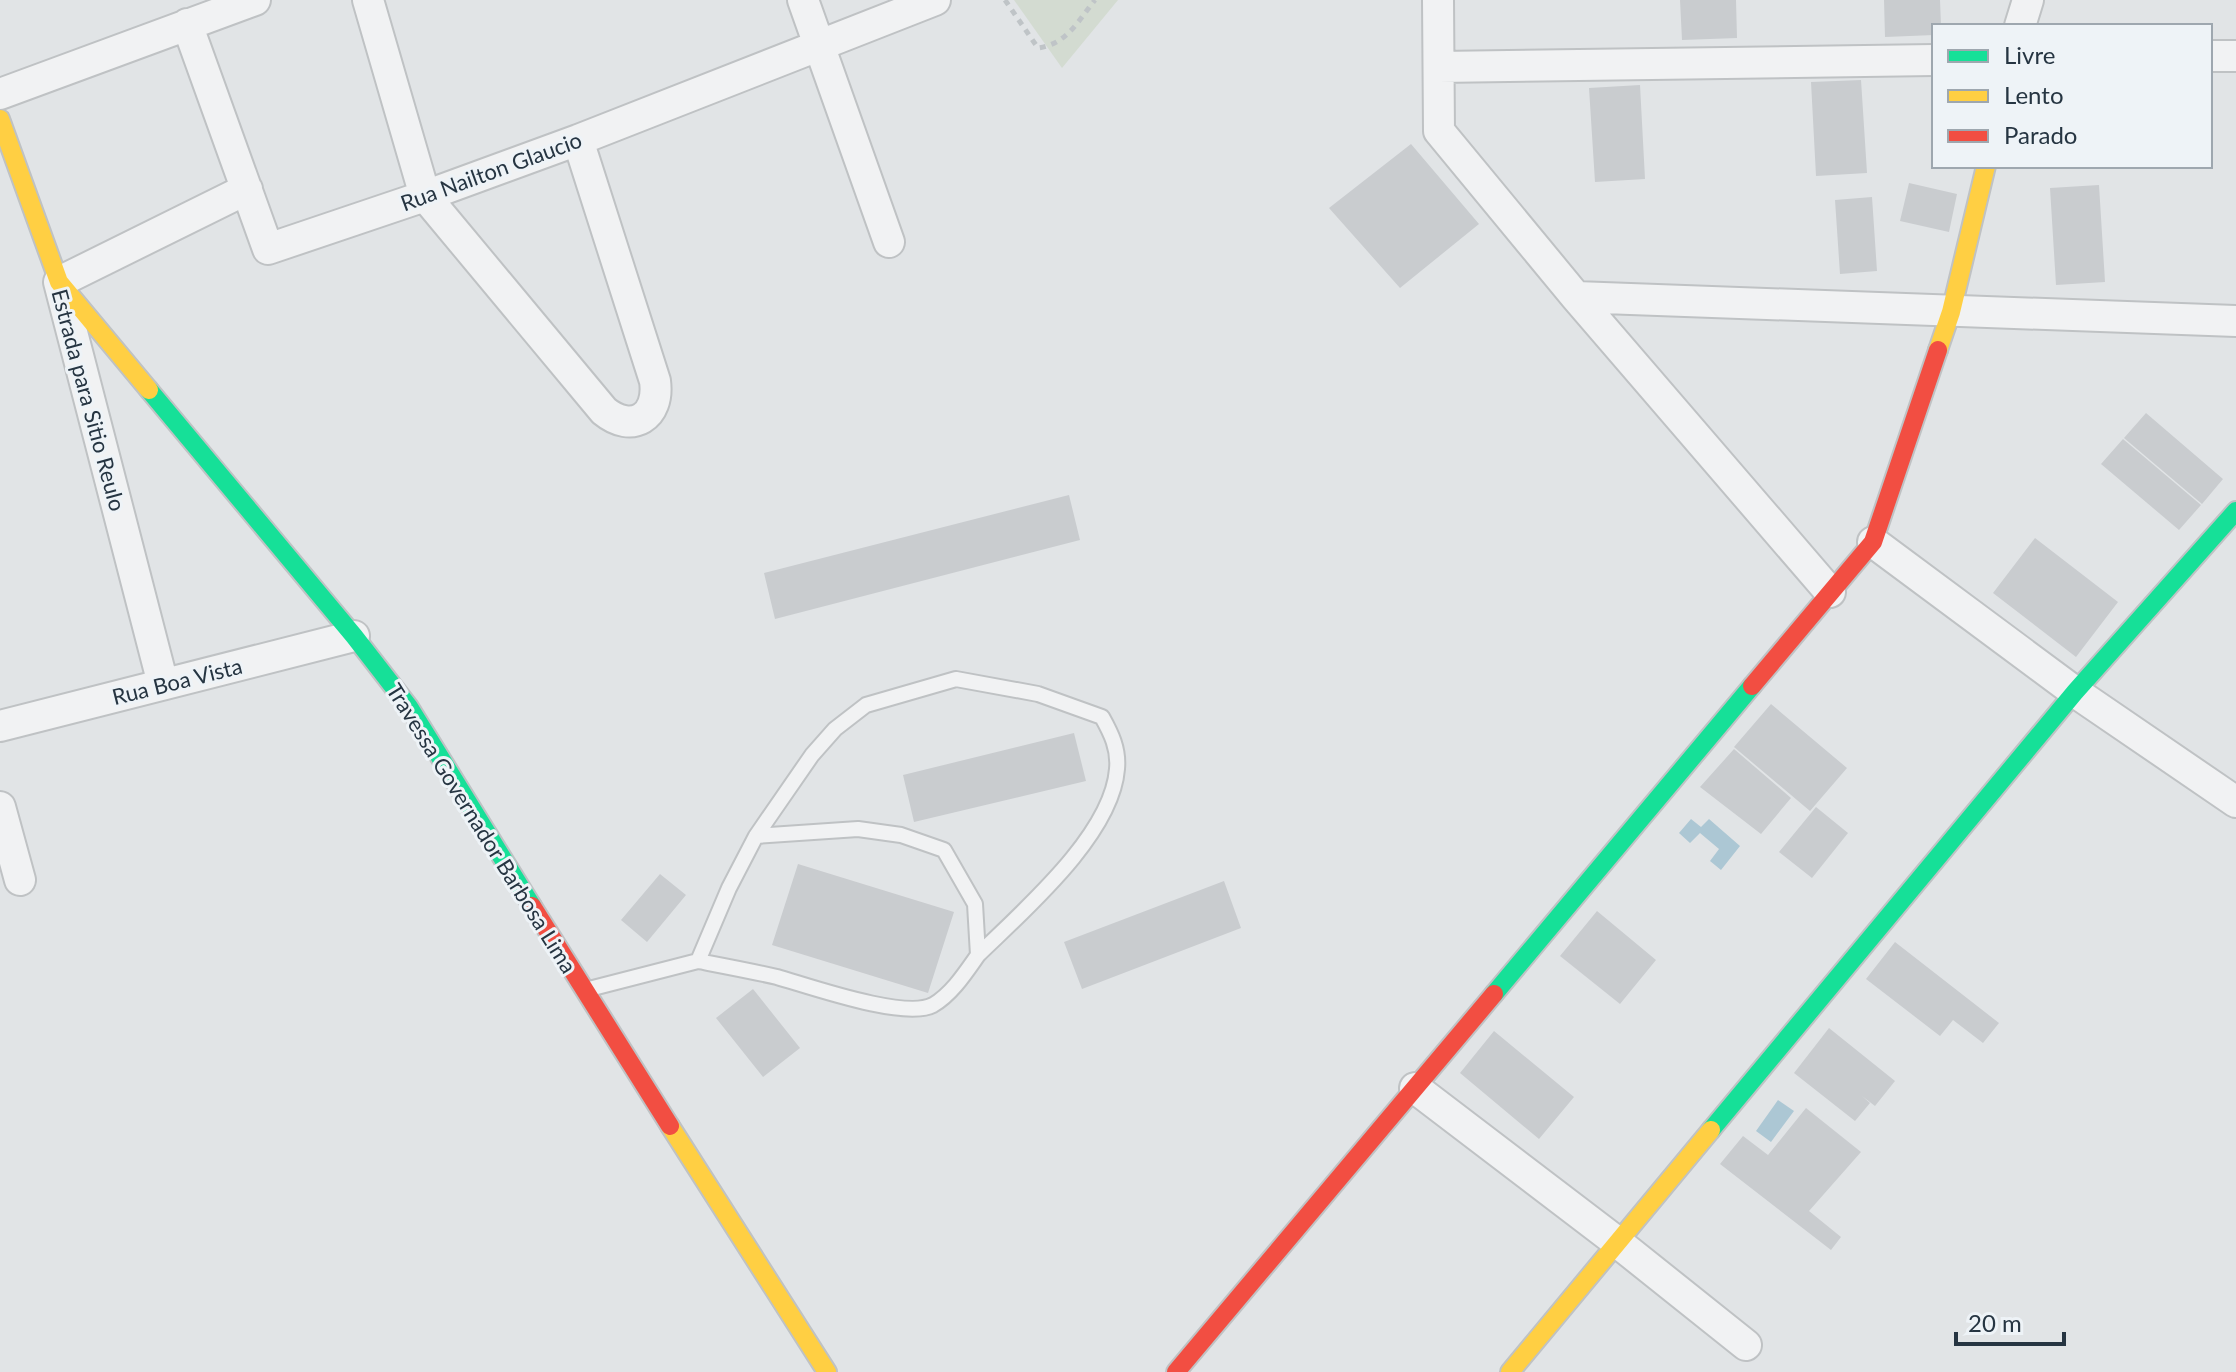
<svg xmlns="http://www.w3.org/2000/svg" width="2236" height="1372" viewBox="0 0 2236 1372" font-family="Lato,sans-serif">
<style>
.green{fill:#d3dbd1}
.water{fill:#acc7d4}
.building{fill:#c9cccf}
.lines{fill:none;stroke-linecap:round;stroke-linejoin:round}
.lane-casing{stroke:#bfc2c4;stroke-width:18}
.street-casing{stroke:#bfc2c4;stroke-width:34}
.fast-casing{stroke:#bfc2c4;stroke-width:22}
.slow-casing{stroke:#bfc2c4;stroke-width:22}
.jam-casing{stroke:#bfc2c4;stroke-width:22}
.path{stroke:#bfc4c7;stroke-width:5;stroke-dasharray:6 6;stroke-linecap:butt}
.lane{stroke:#f1f2f3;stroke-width:14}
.street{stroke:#f1f2f3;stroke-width:30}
.fast{stroke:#16e098;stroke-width:18}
.slow{stroke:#ffcf43;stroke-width:18}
.jam{stroke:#f24e42;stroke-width:18}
.labels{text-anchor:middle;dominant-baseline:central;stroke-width:6;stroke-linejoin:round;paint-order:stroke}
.street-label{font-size:22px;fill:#263542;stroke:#eef3f7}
</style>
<rect width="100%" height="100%" fill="#e1e4e6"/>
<path class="green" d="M 1014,0 L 1118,0 L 1062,68 Z"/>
<path class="water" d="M 1691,819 L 1701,827 L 1709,819 L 1740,846 L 1721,870 L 1710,861 L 1719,849 L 1700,833 L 1690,843 L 1679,833 Z
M 1778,1100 L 1794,1111 L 1771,1142 L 1756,1131 Z"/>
<path class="building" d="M 1680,0 L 1736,0 L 1737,38 L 1682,40 Z
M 1884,0 L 1940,0 L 1941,26 L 1934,26 L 1934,35 L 1885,37 Z
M 1861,80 L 1867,173 L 1816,176 L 1811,82 Z
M 1640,85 L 1645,179 L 1595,182 L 1589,88 Z
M 1411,144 L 1479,224 L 1400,288 L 1329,208 Z
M 1909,183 L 1957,194 L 1949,232 L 1900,221 Z
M 2099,185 L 2105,282 L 2056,285 L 2050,188 Z
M 1872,197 L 1877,271 L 1840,274 L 1835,200 Z
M 2146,413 L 2223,479 L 2202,504 L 2124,438 Z
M 2123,439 L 2201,505 L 2179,530 L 2101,464 Z
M 1069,495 L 1080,540 L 775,619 L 764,573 Z
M 2035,538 L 2118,602 L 2076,657 L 1993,593 Z
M 1771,704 L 1847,768 L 1810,811 L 1734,747 Z
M 1074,733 L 1086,781 L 914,822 L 903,775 Z
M 1734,749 L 1791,798 L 1761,834 L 1700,787 Z
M 1816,807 L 1848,833 L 1812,878 L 1779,852 Z
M 798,864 L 954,912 L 928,993 L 772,945 Z
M 660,874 L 686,895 L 647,942 L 621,920 Z
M 1224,881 L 1241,928 L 1082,989 L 1064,942 Z
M 1597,911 L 1656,960 L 1620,1004 L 1560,956 Z
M 1895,942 L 1999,1023 L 1983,1043 L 1953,1020 L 1940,1036 L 1866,979 Z
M 753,989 L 800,1048 L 763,1077 L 716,1018 Z
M 1829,1028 L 1895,1081 L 1875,1106 L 1862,1096 L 1870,1103 L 1855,1121 L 1794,1073 Z
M 1494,1031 L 1574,1097 L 1539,1139 L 1460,1073 Z
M 1806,1108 L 1861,1152 L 1809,1211 L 1841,1237 L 1831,1250 L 1720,1164 L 1743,1136 L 1768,1155 Z"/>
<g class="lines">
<g class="lane-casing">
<path id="lane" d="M 698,961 C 724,966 751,971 777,977 C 809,986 905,1020 933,1005 C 952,994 966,972 978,955 L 975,904 L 944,850 L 901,835 L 858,829 L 756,836
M 589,989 L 698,961 L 729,888 L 756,836 L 812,755 L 835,729 L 866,705 L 956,679 L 1038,694 L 1102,717 C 1111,733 1119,749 1117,769 C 1112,835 1023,911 978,955"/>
</g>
<g class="street-casing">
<path id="street" d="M 368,0 L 425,196 L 604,411 C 632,434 660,417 655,381 L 578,140
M 803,0 L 889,242
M 1438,0 L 1439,131 L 1576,297 L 1830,592
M 187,24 L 268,249 L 425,196 L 578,140 L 935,0
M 2020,26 L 2028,0
M 2210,56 L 2236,56
M 1439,67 L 1934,60
M 0,94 L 255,0
M 1576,297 L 2236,321
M 1873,542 L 2075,692 L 2236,802
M 163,684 L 59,282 L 247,189
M 0,726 L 354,636
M 0,807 L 20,880
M 1415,1088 L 1617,1242 L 1746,1345"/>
</g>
<g class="fast-casing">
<path id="fast" d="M 149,390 L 354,636 L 409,707 L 532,906
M 1494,994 L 1752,686
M 1711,1130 L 2075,692 L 2236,511"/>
</g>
<g class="slow-casing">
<path id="slow" d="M 0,119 L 59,282 L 149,390
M 1938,350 L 1951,312 L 1986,166
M 670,1126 L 827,1372
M 1510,1372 L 1711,1130"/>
</g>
<g class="jam-casing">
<path id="jam" d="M 1752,686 L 1873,542 L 1938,350
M 532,906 L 670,1126
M 1176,1372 L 1494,994"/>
</g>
<path class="path" d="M 1005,0 L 1038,48 C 1067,44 1078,21 1095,0"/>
<use href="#lane" class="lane"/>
<use href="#street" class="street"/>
<use href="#fast" class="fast"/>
<use href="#slow" class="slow"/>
<use href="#jam" class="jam"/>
</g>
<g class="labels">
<g class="street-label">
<text transform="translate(491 171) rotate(-20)">Rua Nailton Glaucio</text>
<text transform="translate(89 400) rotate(75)">Estrada para Sitio Reulo</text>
<text transform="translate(177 681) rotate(-14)">Rua Boa Vista</text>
<text transform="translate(482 828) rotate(58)">Travessa Governador Barbosa Lima</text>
</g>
</g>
<rect x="1932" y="24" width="280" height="144" fill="#eef3f7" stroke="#9ea7af" stroke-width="2"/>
<rect x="1948" y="50" width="40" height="12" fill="#16e098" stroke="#9ea7af" stroke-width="2"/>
<text x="2004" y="64" font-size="24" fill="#263542">Livre</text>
<rect x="1948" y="90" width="40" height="12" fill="#ffcf43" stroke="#9ea7af" stroke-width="2"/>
<text x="2004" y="104" font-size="24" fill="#263542">Lento</text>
<rect x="1948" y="130" width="40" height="12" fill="#f24e42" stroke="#9ea7af" stroke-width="2"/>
<text x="2004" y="144" font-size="24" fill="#263542">Parado</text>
<path d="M1956 1332v12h108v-12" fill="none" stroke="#263542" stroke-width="4"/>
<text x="1968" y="1332" font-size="24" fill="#263542" stroke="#eef3f7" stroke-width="6" paint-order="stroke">20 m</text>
</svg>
